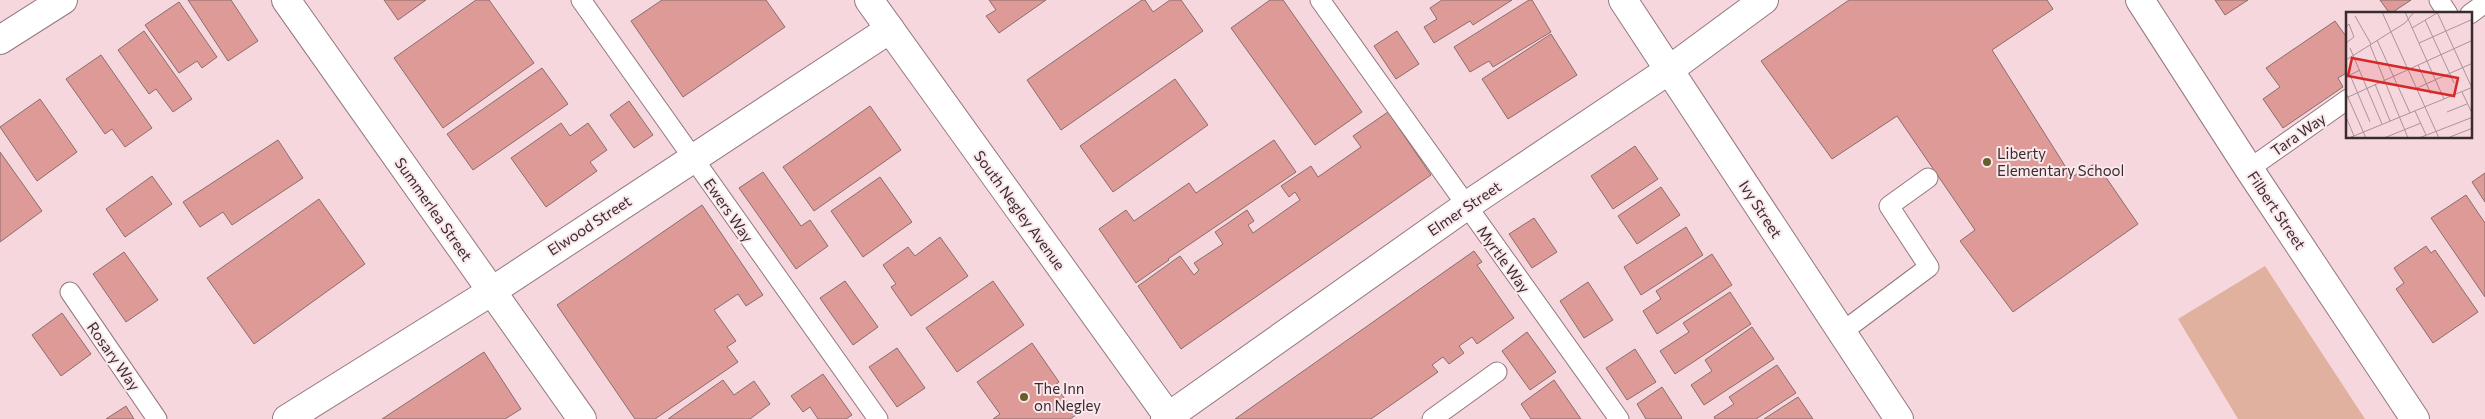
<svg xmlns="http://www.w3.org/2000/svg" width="2485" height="419" viewBox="0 0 2485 419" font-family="Commissioner,sans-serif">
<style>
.green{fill:#e0b19e}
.building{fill:#de9a96;stroke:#8a6d6b}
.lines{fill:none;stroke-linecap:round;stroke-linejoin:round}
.service-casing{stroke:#94787e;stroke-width:21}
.minor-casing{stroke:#94787e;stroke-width:30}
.tertiary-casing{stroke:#94787e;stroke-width:30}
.service{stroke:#fff;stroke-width:19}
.minor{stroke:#fff;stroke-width:28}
.tertiary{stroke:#fff;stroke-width:28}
.poi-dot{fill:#645f2c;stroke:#fbe8ec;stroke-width:2}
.labels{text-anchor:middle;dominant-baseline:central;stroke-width:4;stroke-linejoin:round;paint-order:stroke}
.street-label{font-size:15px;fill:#382c2f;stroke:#fbe8ec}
.poi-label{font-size:15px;fill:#382c2f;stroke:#fbe8ec;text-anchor:start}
.inset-road{fill:none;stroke:#ab9398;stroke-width:1}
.view{fill:#d62828;fill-opacity:0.15;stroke:#d62828;stroke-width:2.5}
.inset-edge{fill:none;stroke:#382c2f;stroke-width:2.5}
</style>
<rect width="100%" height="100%" fill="#f7d7de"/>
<path class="green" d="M 2265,266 L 2365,419 L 2238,419 L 2178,319 Z"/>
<path class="building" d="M 188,0 L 231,0 L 258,41 L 228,61 Z
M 384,0 L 426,0 L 398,20 Z
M 476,0 L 489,0 L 534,63 L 443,128 L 394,58 Z
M 662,0 L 766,0 L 785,27 L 683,97 L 631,21 Z
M 989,0 L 1046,0 L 999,33 L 986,16 L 996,10 Z
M 1142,0 L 1145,0 L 1153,12 L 1170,0 L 1181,0 L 1203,31 L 1061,130 L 1027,80 Z
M 1270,0 L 1283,0 L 1362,112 L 1315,145 L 1231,28 Z
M 1442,0 L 1512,0 L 1473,25 L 1470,21 L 1434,43 L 1424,27 L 1437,19 L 1430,8 Z
M 1529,0 L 1532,0 L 1551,32 L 1493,67 L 1489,61 L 1470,72 L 1454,47 Z
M 1849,0 L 2047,0 L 2053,9 L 1992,50 L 2072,177 L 2096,163 L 2138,224 L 2013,312 L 1960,241 L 1975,230 L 1897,116 L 1832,159 L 1761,61 Z
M 2215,0 L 2248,0 L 2225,15 Z
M 2380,0 L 2411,0 L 2390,14 Z
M 179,2 L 217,57 L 202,68 L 197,61 L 179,73 L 145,25 Z
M 2335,21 L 2348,39 L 2348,72 L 2338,78 L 2343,87 L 2283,128 L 2263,99 L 2280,87 L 2266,68 Z
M 144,31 L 192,99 L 173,112 L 156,89 L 149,94 L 118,50 Z
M 1397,31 L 1419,64 L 1396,79 L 1374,46 Z
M 1551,34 L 1577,75 L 1508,119 L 1482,79 Z
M 101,55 L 152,128 L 125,147 L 112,129 L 105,134 L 66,79 Z
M 542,68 L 568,104 L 473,170 L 447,134 Z
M 1175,79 L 1208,125 L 1113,192 L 1080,146 Z
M 40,99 L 77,152 L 37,181 L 0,127 Z
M 629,101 L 653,135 L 634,148 L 610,115 Z
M 870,106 L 901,150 L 814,211 L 783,167 Z
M 1388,112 L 1431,175 L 1181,349 L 1138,286 L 1180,256 L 1194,275 L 1199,270 L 1194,263 L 1223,244 L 1215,232 L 1247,210 L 1254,221 L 1248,225 L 1253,233 L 1300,200 L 1295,192 L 1289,197 L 1281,186 L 1311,166 L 1318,177 L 1361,147 L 1353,136 Z
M 561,123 L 570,136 L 588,123 L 607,150 L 590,162 L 597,171 L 546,207 L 511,158 Z
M 278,140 L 303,178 L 232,225 L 223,212 L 200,227 L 183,202 Z
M 1274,140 L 1296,172 L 1168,259 L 1169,260 L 1136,283 L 1099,229 L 1126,210 L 1134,221 L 1189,183 L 1196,193 Z
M 1635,146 L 1658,179 L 1613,209 L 1591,176 Z
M 0,152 L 42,211 L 0,242 Z
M 763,172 L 801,226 L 810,220 L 828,246 L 796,269 L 739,188 Z
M 2485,173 L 2485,202 L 2472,182 Z
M 152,176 L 172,204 L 125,237 L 106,209 Z
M 880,177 L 912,222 L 863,257 L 831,211 Z
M 1661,187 L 1680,215 L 1637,244 L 1618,216 Z
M 2466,195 L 2485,223 L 2485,297 L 2431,218 Z
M 319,199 L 365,264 L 254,344 L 207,278 Z
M 702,205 L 763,295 L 746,306 L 738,294 L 714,310 L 736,341 L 727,347 L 738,362 L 655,419 L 635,419 L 557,305 Z
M 1534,218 L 1557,252 L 1532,268 L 1509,234 Z
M 1686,227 L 1703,255 L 1641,295 L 1624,267 Z
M 940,237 L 968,276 L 911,316 L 891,287 L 896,284 L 883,265 L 908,247 L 915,256 Z
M 2426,246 L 2431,253 L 2435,250 L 2478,312 L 2433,343 L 2396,289 L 2404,283 L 2394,268 Z
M 1474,251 L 1482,262 L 1477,265 L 1514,318 L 1477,344 L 1472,337 L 1459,346 L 1464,353 L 1449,364 L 1443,357 L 1432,365 L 1438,372 L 1371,419 L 1235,419 Z
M 124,252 L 158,300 L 126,322 L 93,274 Z
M 1712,254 L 1732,285 L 1657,334 L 1643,311 L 1661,299 L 1656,291 Z
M 845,281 L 878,327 L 853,345 L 820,298 Z
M 993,281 L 1024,325 L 957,372 L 926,328 Z
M 1588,282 L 1613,320 L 1584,338 L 1560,301 Z
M 1730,292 L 1751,324 L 1675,374 L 1660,351 L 1689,332 L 1683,323 Z
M 62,313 L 91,354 L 61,376 L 32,335 Z
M 1752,327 L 1774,359 L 1704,405 L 1691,385 L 1712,371 L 1705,360 Z
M 1527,332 L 1556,372 L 1530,390 L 1502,351 Z
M 1032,343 L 1059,382 L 1055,385 L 1076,415 L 1070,419 L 993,419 L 1000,414 L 977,382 Z
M 897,348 L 925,388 L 897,407 L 869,367 Z
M 1635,349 L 1656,382 L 1627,400 L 1606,368 Z
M 484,352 L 521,409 L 505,419 L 382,419 Z
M 1777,365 L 1796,393 L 1756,419 L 1715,419 L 1714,417 L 1734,404 L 1729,397 Z
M 823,374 L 852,415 L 846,419 L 818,419 L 810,407 L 803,412 L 791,396 Z
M 723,380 L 734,395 L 754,381 L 770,404 L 750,419 L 668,419 Z
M 1554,380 L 1581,419 L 1531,419 L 1521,404 Z
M 1662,387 L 1682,418 L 1681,419 L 1646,419 L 1637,404 Z
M 1798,397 L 1813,419 L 1764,419 Z
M 126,406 L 134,419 L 106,419 Z"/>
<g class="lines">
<g class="service-casing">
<path id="service" d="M 581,0 L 878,419
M 1320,0 L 1619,419
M 2439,0 L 2448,14
M 2470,14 L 2485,3
M 2249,169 L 2348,99
M 70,292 L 157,419
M 1842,332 L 1929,267 L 1889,206 L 1928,178
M 1432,419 L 1497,372"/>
</g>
<g class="minor-casing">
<path id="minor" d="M 286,0 L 582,419
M 1623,0 L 1899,419
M 2140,0 L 2249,169 L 2415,419
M 0,40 L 63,0
M 287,419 L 492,291 L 890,29
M 1165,419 L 1466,206 L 1669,70 L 1764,0"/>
</g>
<g class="tertiary-casing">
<path id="tertiary" d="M 869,0 L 1170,419"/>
</g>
<use href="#service" class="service"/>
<use href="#minor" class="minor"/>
<use href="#tertiary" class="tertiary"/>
</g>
<g class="poi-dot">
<circle cx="1987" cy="162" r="5"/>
<circle cx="1024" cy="397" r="5"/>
</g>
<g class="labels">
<g class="street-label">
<text transform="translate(2298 134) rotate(-35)">Tara Way</text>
<text transform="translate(1464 208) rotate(-34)">Elmer Street</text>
<text transform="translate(434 209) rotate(55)">Summerlea Street</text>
<text transform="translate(1761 209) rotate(57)">Ivy Street</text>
<text transform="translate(729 210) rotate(55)">Ewers Way</text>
<text transform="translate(1020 210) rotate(54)">South Negley Avenue</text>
<text transform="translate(2277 210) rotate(56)">Filbert Street</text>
<text transform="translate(589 225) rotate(-33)">Elwood Street</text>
<text transform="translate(1504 259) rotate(54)">Myrtle Way</text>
<text transform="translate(114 356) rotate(55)">Rosary Way</text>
</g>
<g class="poi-label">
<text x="1997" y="153">Liberty<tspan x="1997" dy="17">Elementary School</tspan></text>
<text x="1034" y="388">The Inn<tspan x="1034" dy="17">on Negley</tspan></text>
</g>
</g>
<g transform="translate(2346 12)">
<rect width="126" height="126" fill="#f7d7de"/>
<path class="inset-road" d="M 36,0 L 93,126M 59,0 L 98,87M 91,0 L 127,78M 9,4 L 25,32M 79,8 L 108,71M 0,15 L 3,12 L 8,25 L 0,31M 66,16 L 91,1M 31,28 L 64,101M 73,31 L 127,7M 24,33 L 62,126M 4,36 L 36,112M 0,48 L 59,11 L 68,0M 72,53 L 85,82M 4,63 L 24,110M 0,65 L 14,58M 29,72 L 44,109M 71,76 L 127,51M 116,80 L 127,103M 0,81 L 20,126M 0,86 L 127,28M 69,99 L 80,123M 101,100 L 121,92M 0,105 L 8,124M 104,125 L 127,116M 3,126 L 127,75M 38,126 L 75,111M 73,126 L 127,105"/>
<path class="view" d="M 6,46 L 112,66 L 108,84 L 2,64 Z"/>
<rect width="126" height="126" class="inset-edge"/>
</g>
</svg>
